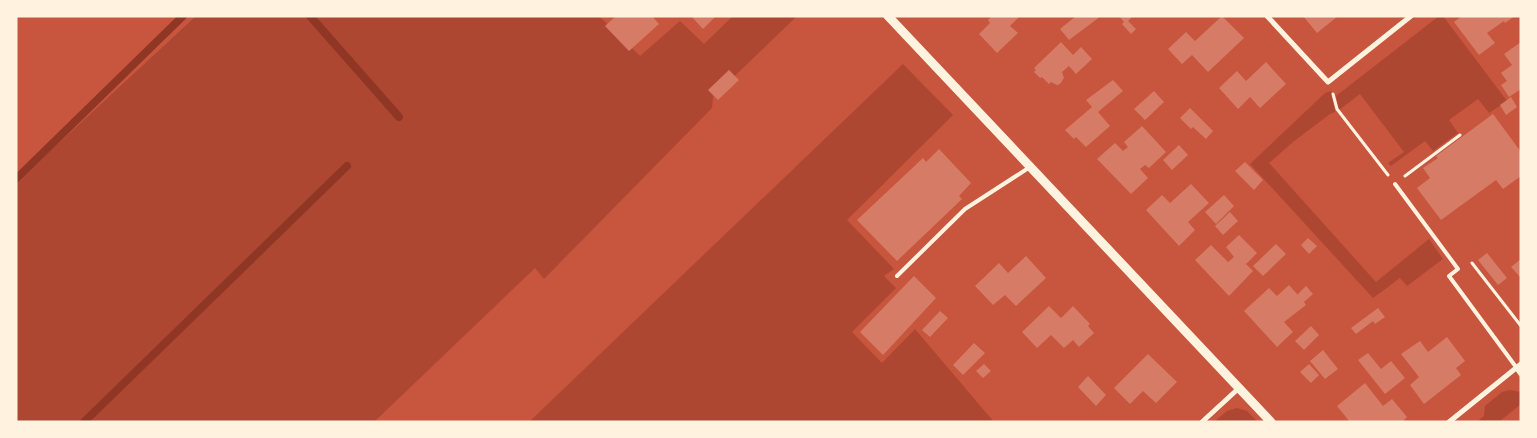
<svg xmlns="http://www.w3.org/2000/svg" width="1537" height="438" viewBox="0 0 1537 438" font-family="'Roboto Condensed',sans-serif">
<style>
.green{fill:#ae4732}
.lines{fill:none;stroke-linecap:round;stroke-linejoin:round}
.stream{stroke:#8f3625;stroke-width:8}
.building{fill:#d67c66}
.path{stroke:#fff3e0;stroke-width:3}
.service{stroke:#fff3e0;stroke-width:4}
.minor{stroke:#fff3e0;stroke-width:5}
.tertiary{stroke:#fff3e0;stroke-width:9}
</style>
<rect width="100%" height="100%" fill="#c8553d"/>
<path class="green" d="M 196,16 L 599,16 L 640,56 L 680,21 L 704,44 L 733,16 L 797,16 L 713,97 L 712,108 L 544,279 L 535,268 L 374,422 L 16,422 L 16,185 L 47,154 Z
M 1439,16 L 1443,16 L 1507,101 L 1489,113 L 1478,99 L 1449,120 L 1458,133 L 1433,151 L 1425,141 L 1391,166 L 1388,163 L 1404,152 L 1360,94 L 1339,110 L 1336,96 Z
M 903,64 L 953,115 L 847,220 L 894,269 L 884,276 L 896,288 L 852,332 L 882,363 L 915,329 L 994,422 L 529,422 Z
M 1331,91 L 1335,112 L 1330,114 L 1293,142 L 1269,163 L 1376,282 L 1429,239 L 1443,259 L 1407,286 L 1400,278 L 1373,298 L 1250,164 L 1325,93 Z
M 1510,390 L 1521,392 L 1521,404 L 1499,422 L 1477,422 L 1484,416 L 1485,406 L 1502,392 Z
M 1237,408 L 1247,411 L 1258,422 L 1214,422 L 1227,411 Z"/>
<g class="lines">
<path class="stream" d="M 310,16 L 399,117
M 16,179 L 183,16
M 84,422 L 347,166"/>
</g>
<path class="building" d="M 616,16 L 652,16 L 659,24 L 629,51 L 605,26 Z
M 691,16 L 716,16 L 703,29 Z
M 992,16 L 1020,16 L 1010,26 L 1018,33 L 997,53 L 979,34 L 990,23 L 988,20 Z
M 1076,16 L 1101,16 L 1069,40 L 1060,29 Z
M 1119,16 L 1133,16 L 1128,21 L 1136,29 L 1131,34 L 1122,24 L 1124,22 Z
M 1222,16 L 1244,38 L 1208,72 L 1192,55 L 1182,64 L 1168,49 L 1186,32 L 1195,41 Z
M 1303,16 L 1338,16 L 1317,33 Z
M 1462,16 L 1515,16 L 1505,23 L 1504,21 L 1487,33 L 1495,43 L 1479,55 L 1454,22 Z
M 1061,42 L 1073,55 L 1081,47 L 1092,59 L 1076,74 L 1069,66 L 1062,72 L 1064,78 L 1060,84 L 1057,85 L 1051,82 L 1049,84 L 1042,77 L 1040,78 L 1034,72 L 1036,70 L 1034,68 Z
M 1521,42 L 1521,89 L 1509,97 L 1501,85 L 1507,81 L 1501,73 L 1512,65 L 1504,54 Z
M 1266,62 L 1286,84 L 1260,108 L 1250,97 L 1238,109 L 1219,88 L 1237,71 L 1246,81 Z
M 729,70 L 739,80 L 718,100 L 708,90 Z
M 1113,80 L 1123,91 L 1098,112 L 1110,126 L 1086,147 L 1076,137 L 1074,139 L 1065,130 L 1092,107 L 1086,100 Z
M 1154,91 L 1164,102 L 1145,120 L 1134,109 Z
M 1511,97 L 1517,107 L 1506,115 L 1500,105 Z
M 1190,108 L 1213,131 L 1206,139 L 1193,127 L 1191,129 L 1180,118 Z
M 1493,114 L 1521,152 L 1521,176 L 1503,189 L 1496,180 L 1441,220 L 1417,188 L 1430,178 L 1423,168 L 1438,158 L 1436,156 Z
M 1142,126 L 1166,152 L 1149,168 L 1145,165 L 1140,169 L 1148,178 L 1131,194 L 1097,159 L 1115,143 L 1123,151 L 1128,147 L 1124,142 Z
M 1179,145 L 1188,155 L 1172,170 L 1163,160 Z
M 939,149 L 971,183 L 959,196 L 962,199 L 897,261 L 857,220 L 923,158 L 926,162 Z
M 1245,162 L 1263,180 L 1254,190 L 1235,171 Z
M 1191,184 L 1209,203 L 1188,222 L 1195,230 L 1179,246 L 1146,210 L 1162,195 L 1170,203 Z
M 1224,195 L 1234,206 L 1216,224 L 1205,212 Z
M 1230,212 L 1238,221 L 1223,235 L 1215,226 Z
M 1239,235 L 1257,253 L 1246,264 L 1253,271 L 1229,296 L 1195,260 L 1211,245 L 1228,262 L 1234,257 L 1226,247 Z
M 1308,238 L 1317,246 L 1309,254 L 1301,245 Z
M 1276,244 L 1286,254 L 1263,276 L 1253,266 Z
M 1487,253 L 1507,278 L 1498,285 L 1478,260 Z
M 1026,256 L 1046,278 L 1016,306 L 1005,295 L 993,305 L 975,286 L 999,263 L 1008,273 Z
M 1521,259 L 1521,278 L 1511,267 Z
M 914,276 L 936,298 L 883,355 L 860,332 Z
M 1289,285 L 1298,295 L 1298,294 L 1306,286 L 1313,294 L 1304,302 L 1306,305 L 1284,322 L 1293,332 L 1277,347 L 1244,311 L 1269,288 L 1277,296 Z
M 1049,306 L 1061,318 L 1073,306 L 1090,324 L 1088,326 L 1094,333 L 1079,347 L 1073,340 L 1064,348 L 1051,335 L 1037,348 L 1022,332 Z
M 1378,308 L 1385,317 L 1375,324 L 1373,321 L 1356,334 L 1351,328 Z
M 940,311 L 948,318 L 930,337 L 922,330 Z
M 1311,326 L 1319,335 L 1304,350 L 1295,341 Z
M 1447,337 L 1465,361 L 1456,368 L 1461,375 L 1424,404 L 1410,385 L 1419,377 L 1401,354 L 1420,341 L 1428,352 Z
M 974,343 L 985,353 L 963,375 L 953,365 Z
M 1323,350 L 1338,369 L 1325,379 L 1310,361 Z
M 1368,353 L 1381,369 L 1391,361 L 1405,378 L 1385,394 L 1358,360 Z
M 1148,354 L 1177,382 L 1156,403 L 1143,391 L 1130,404 L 1114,388 Z
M 984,364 L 991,371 L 983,378 L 976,371 Z
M 1309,364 L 1319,375 L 1311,383 L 1300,372 Z
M 1088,376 L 1106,395 L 1096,406 L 1078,387 Z
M 1365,383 L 1383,406 L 1392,399 L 1407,417 L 1402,422 L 1350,422 L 1337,406 Z"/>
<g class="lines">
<path class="path" d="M 1333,94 L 1337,109 L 1388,175
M 1405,176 L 1460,135
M 1472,263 L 1521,326"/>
<path class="service" d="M 1395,184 L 1458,269 L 1449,276 L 1516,367
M 897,276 L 965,209 L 1030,167"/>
<path class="minor" d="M 1267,16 L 1328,82 L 1411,16
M 1516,367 L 1521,374
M 1202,422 L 1239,388
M 1449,422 L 1521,364"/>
<path class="tertiary" d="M 888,16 L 1271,422"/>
</g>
<rect width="1537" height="438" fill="none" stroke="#fff3e0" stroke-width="35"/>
</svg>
